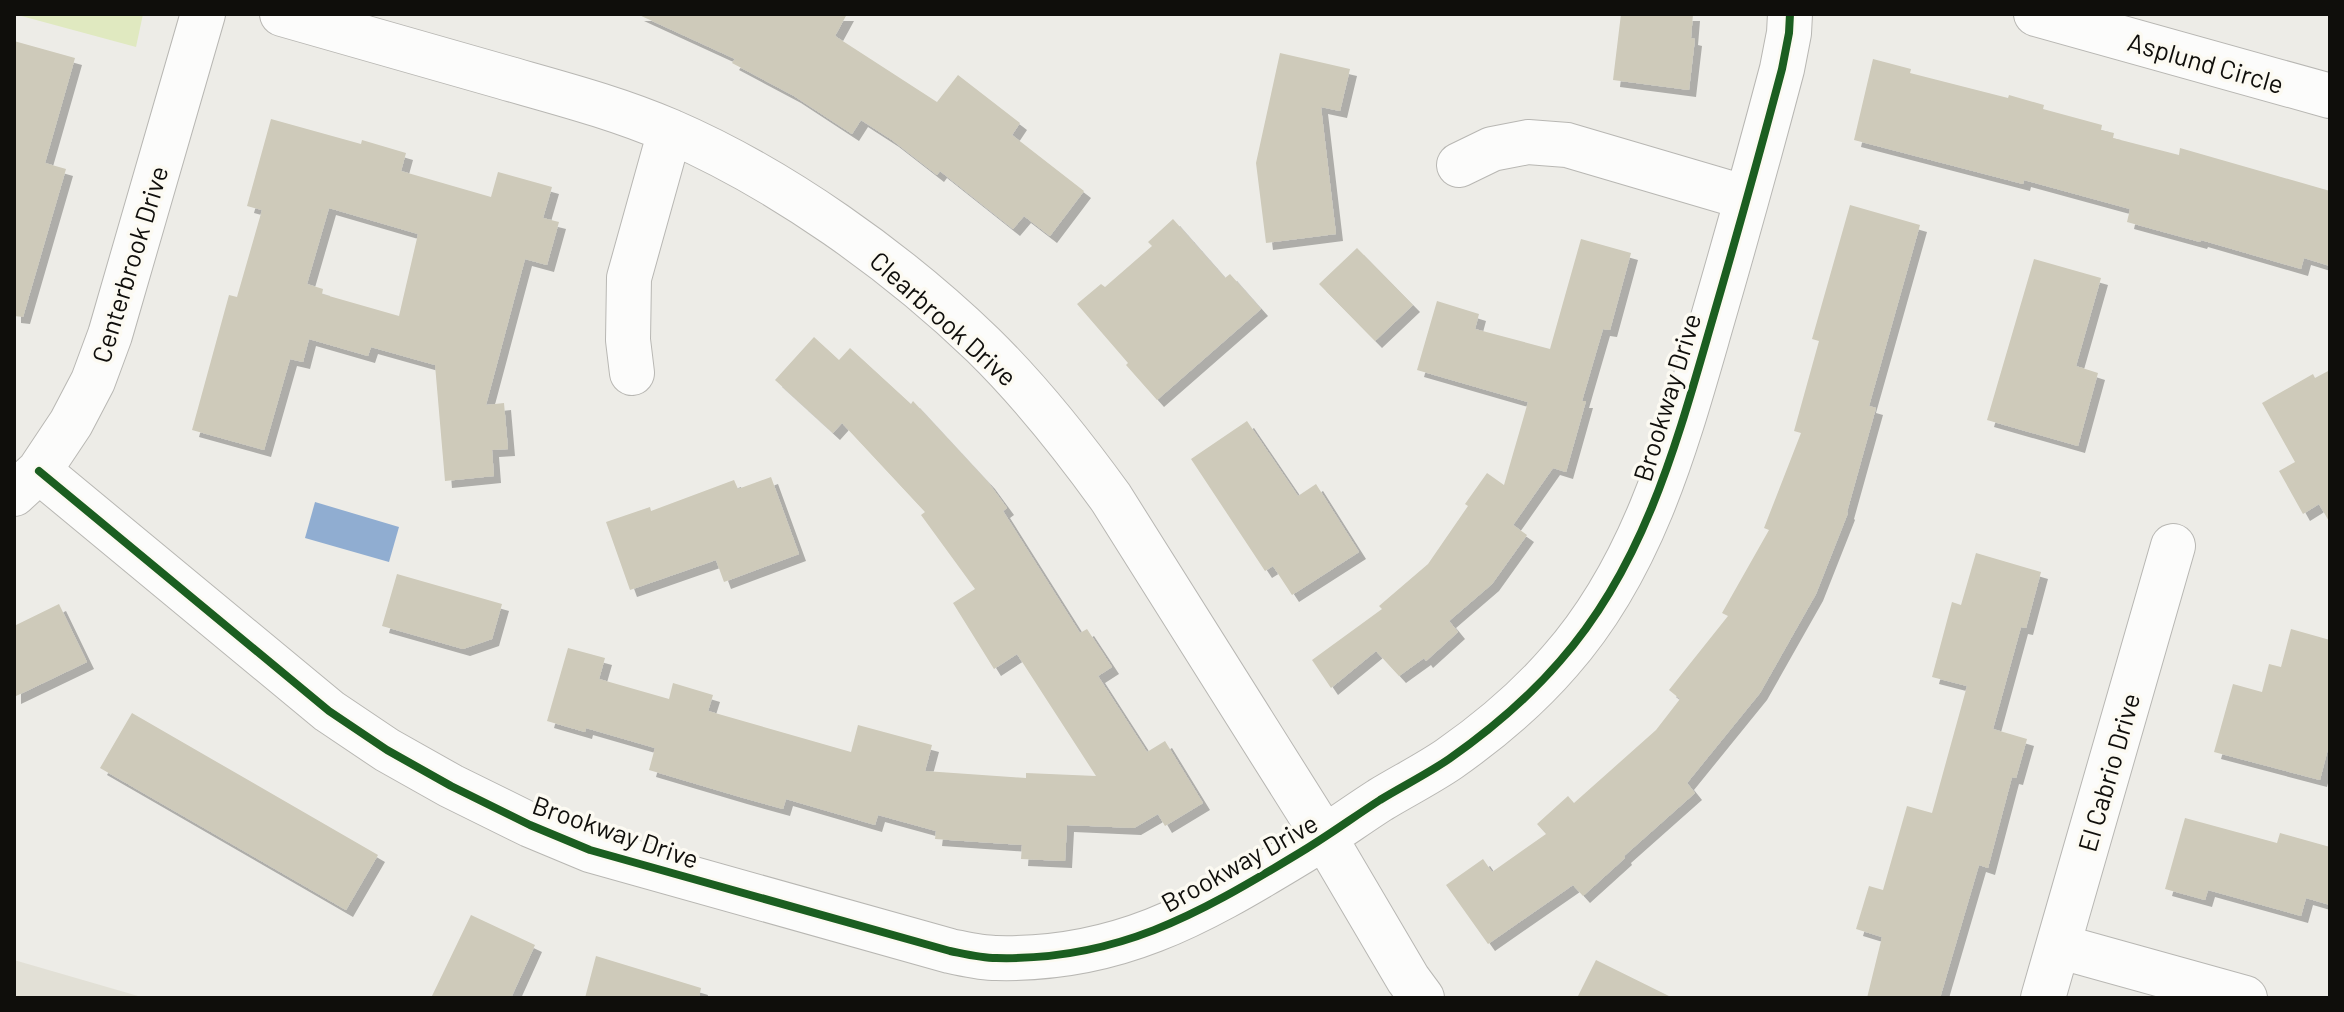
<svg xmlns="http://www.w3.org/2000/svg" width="2344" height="1012" viewBox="0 0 2344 1012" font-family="Barlow,sans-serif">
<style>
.built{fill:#e2e0d6}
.green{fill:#e0e9c0}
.water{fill:#90add1}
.building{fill:#cecaba;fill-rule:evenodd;filter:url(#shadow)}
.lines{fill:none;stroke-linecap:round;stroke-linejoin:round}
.minor-casing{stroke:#b8b7b3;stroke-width:46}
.minor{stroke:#fcfcfb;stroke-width:44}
.cycleway-casing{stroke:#fcfaf2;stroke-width:13}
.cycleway{stroke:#1b5e20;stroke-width:8}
.labels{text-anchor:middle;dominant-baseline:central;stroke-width:7;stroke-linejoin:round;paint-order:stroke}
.street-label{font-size:26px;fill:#0f0e0b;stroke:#fcfaf2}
</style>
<defs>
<filter id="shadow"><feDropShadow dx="7" dy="7" stdDeviation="0" flood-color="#0004"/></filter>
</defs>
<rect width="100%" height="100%" fill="#edece7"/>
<path class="built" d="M 14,960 L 145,998 L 14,998 Z"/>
<path class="green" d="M 14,14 L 143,14 L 136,47 Z"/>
<path class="water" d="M 315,502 L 399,527 L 389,562 L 305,538 Z"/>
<path class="building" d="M 637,14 L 847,14 L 835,36 L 937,102 L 958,75 L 1020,123 L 1012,135 L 1084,191 L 1050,236 L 1024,216 L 1013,229 L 940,171 L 937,175 L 892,140 L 861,120 L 852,134 L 794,96 L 732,63 L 735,59 Z
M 1621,14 L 1693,14 L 1691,38 L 1695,39 L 1689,90 L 1613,80 Z
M 14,41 L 75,58 L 45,163 L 66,169 L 23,317 L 14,316 Z
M 1280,53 L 1350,69 L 1340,111 L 1321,107 L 1336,234 L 1266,243 L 1256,163 Z
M 1873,59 L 1911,69 L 1910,73 L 2008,98 L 2009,95 L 2044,105 L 2043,109 L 2102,125 L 2101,130 L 2114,133 L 2113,138 L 2179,155 L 2180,148 L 2330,191 L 2330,266 L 2304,258 L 2301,269 L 2201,240 L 2200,242 L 2127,222 L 2130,209 L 2024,180 L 2023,184 L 1854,140 Z
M 271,119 L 361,144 L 362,140 L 406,153 L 401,171 L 491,197 L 498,172 L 552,187 L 543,218 L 559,222 L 547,265 L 525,259 L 486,405 L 504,403 L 508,449 L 492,450 L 494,476 L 445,481 L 435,365 L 371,347 L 368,356 L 309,339 L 303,362 L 290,359 L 264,450 L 192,430 L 229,295 L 237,297 L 262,210 L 247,206 ZM 329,208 L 418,234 L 399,316 L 322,294 L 323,289 L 307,284 Z
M 1850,205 L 1920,225 L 1869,406 L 1876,408 L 1847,512 L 1848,513 L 1816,594 L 1760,693 L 1687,783 L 1695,793 L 1624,856 L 1625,858 L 1583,896 L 1573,885 L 1488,944 L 1446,885 L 1483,859 L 1492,872 L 1546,834 L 1537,824 L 1568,796 L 1574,803 L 1656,730 L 1680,699 L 1669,690 L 1728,616 L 1722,613 L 1769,530 L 1764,528 L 1801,433 L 1794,431 L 1819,341 L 1812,339 Z
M 1173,219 L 1225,278 L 1230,274 L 1261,309 L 1157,400 L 1126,365 L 1128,363 L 1077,304 L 1101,284 L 1105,287 L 1152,246 L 1148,242 Z
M 1581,239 L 1631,253 L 1610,330 L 1603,329 L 1582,401 L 1586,401 L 1566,472 L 1553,468 L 1513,525 L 1527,535 L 1492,584 L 1449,621 L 1458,632 L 1426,661 L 1424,658 L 1399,676 L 1376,651 L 1331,688 L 1312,660 L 1382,609 L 1379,606 L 1428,564 L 1468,506 L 1465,504 L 1487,473 L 1504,485 L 1528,402 L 1417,370 L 1437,301 L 1479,314 L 1475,329 L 1550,349 Z
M 1357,248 L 1413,305 L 1375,341 L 1319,284 Z
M 2034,259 L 2101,278 L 2076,366 L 2098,373 L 2078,446 L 1987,420 Z
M 814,337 L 839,360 L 850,348 L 911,404 L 913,401 L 988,482 L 1007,508 L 1003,511 L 1080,633 L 1087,629 L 1112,667 L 1098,676 L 1147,752 L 1165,741 L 1203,803 L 1165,826 L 1158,814 L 1134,828 L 1067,825 L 1065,861 L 1021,859 L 1022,845 L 935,839 L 936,831 L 878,815 L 875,825 L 786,799 L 783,809 L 740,797 L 649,770 L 655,748 L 586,728 L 585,732 L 547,721 L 568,648 L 605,658 L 599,679 L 669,699 L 673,683 L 713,695 L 708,711 L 851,752 L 858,725 L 932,745 L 925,771 L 1026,778 L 1026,773 L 1096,776 L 1017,654 L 994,669 L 953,603 L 975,589 L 921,515 L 925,512 L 842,423 L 833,433 L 775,380 Z
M 2330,370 L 2330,523 L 2319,504 L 2303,514 L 2279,471 L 2295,462 L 2262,403 L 2313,374 L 2315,378 Z
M 1247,421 L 1298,496 L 1316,484 L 1359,552 L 1292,595 L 1273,566 L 1265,571 L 1191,459 Z
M 771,477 L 799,554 L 724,582 L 716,560 L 630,590 L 606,522 L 650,507 L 651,511 L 734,480 L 738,489 Z
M 1976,553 L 2041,572 L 2026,628 L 2021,627 L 1993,729 L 2027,739 L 2016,778 L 2012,777 L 1988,868 L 1979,865 L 1940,998 L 1867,998 L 1882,937 L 1856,929 L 1869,886 L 1883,890 L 1907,806 L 1932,813 L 1967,686 L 1932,677 L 1952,602 L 1961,605 Z
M 397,574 L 502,604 L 492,639 L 463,649 L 382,626 Z
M 59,604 L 87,662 L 14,697 L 14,626 Z
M 2291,629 L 2330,640 L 2330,741 L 2320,780 L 2214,752 L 2233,684 L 2262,692 L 2269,664 L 2281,667 Z
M 132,713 L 378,855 L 346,910 L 100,768 Z
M 2185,818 L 2277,843 L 2280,833 L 2330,847 L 2330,905 L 2306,898 L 2301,916 L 2208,890 L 2205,900 L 2165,889 Z
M 471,915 L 535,945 L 511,998 L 431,998 Z
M 596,956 L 701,988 L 699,998 L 585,998 Z
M 1596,960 L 1673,998 L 1577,998 Z"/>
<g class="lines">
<g class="minor-casing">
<path id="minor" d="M 282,14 C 356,35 429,56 503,77 C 559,93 617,108 670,131 C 781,179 896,261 983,345 C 1031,392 1072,444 1111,498 L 1325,838 L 1408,979 L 1422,998
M 2036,14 L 2330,96
M 1459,165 L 1492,149 L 1528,142 L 1567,145 L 1747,198
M 632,373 L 628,340 L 629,278 L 670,131
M 39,471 L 329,711 L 387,750 L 451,786 L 530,825 L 590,850 L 950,951 C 965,954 981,958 996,958 C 1116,961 1197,915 1296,855 C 1325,838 1352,818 1380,800 C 1403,786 1427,774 1449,759 C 1489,731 1528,698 1560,661 C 1643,567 1676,446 1710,328 C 1735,242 1759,156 1782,69 L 1789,33 L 1790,14
M 14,494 L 39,471 L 71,423 L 93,381 L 110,335 L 203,14
M 2058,946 L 2245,998
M 2043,998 L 2173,546"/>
</g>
<use href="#minor" class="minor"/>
<g class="cycleway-casing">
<path id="cycleway" d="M 39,471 L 329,711 L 387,750 L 451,786 L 530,825 L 590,850 L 950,951 C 965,954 981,958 996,958 C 1116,961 1197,915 1296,855 C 1325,838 1352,818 1380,800 C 1403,786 1427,774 1449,759 C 1489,731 1528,698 1560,661 C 1643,567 1676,446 1710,328 C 1735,242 1759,156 1782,69 L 1789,33 L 1790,14"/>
</g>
<use href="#cycleway" class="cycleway"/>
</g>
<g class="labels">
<g class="street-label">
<text transform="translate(2206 62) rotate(16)">Asplund Circle</text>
<text transform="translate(129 264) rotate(-73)">Centerbrook Drive</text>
<text transform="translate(944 318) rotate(42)">Clearbrook Drive</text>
<text transform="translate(1666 397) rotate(-73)">Brookway Drive</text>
<text transform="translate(2108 772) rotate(-74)">El Cabrio Drive</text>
<text transform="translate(616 831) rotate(19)">Brookway Drive</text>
<text transform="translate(1239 862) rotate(-29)">Brookway Drive</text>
</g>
</g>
<rect width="2344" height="1012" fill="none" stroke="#0f0e0b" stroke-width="32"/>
</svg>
